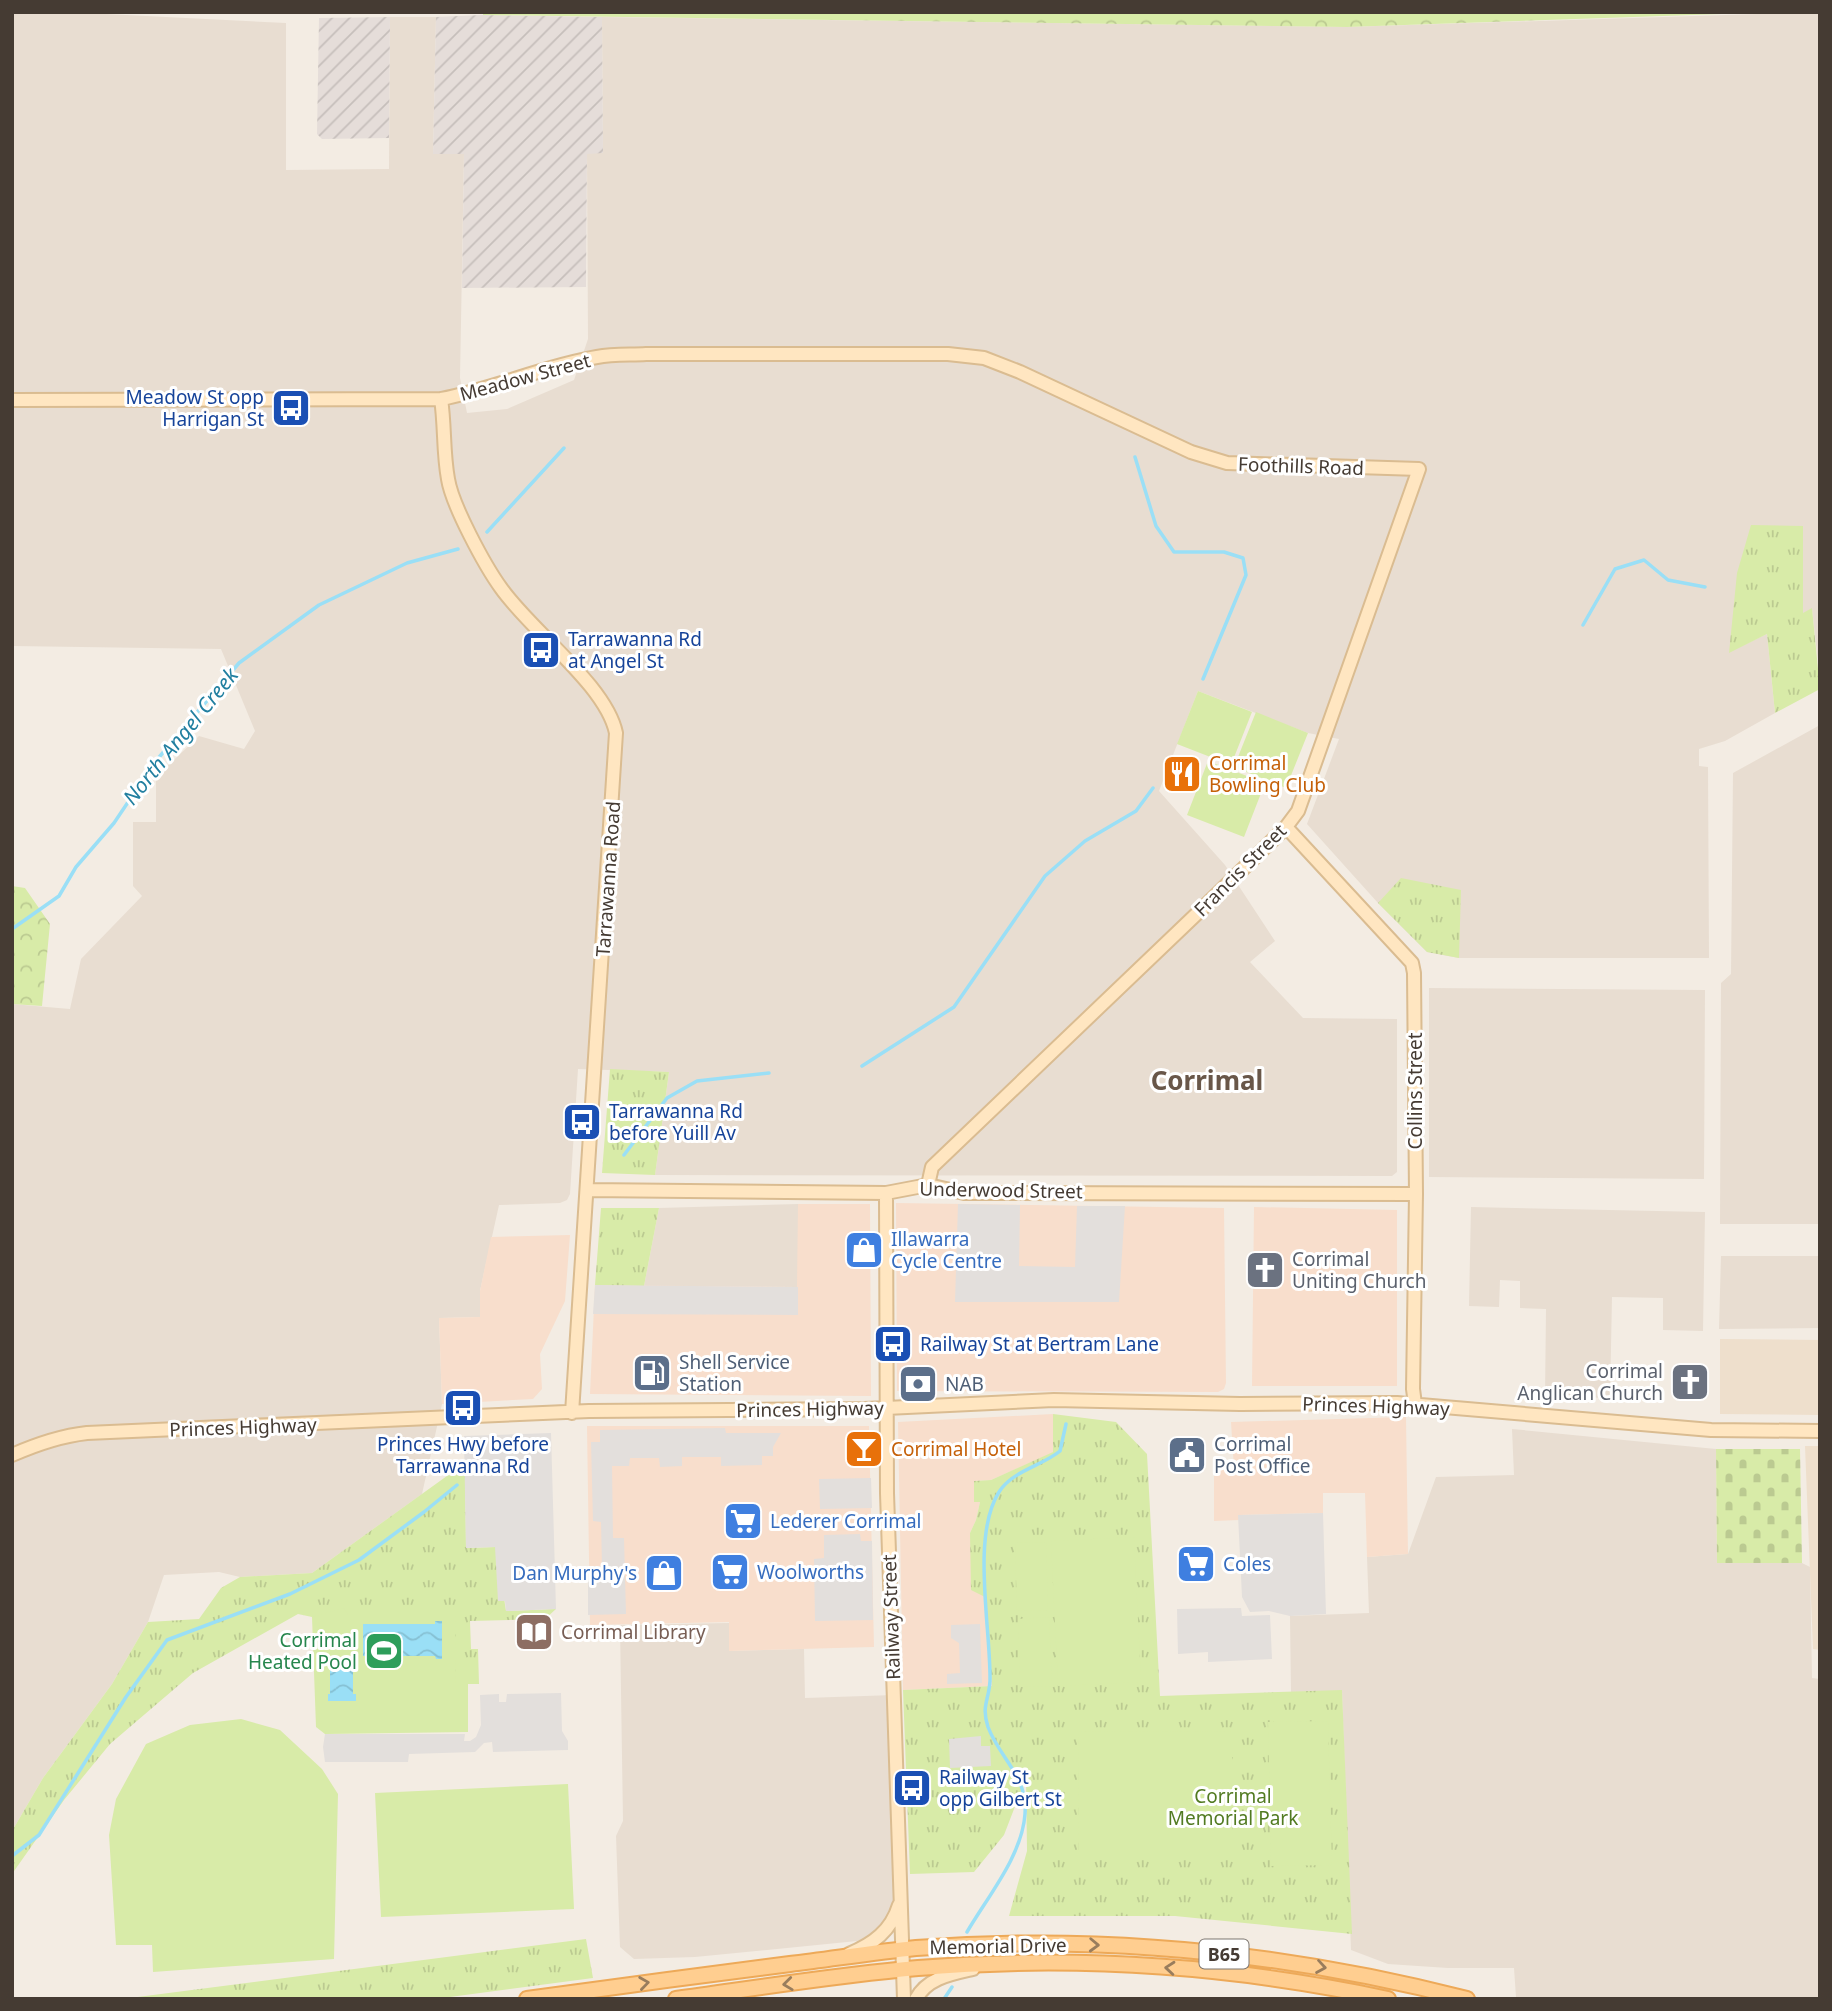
<svg xmlns="http://www.w3.org/2000/svg" width="1832" height="2011" viewBox="0 0 1832 2011" font-family="'Noto Sans',sans-serif">
<style>
.residential{fill:#e8ddd1}
.commercial{fill:#f8decc}
.industrial{fill:url(#industrial-furrows)}
.education{fill:#eedfcc}
.grass{fill:url(#grass-tufts)}
.forest{fill:url(#forest-crowns)}
.cemetery{fill:url(#cemetery-stones)}
.pitch{fill:#d8eba8}
.parking{fill:#e3dfdc}
.water{fill:url(#water-waves)}
.lines{fill:none;stroke-linecap:round;stroke-linejoin:round}
.stream{stroke:#9adff6;stroke-width:3.5}
.secondary-casing{stroke:#dabc91;stroke-width:16}
.primary-casing{stroke:#eda958;stroke-width:18}
.secondary{stroke:#ffe6c1;stroke-width:12}
.primary{stroke:#ffce90;stroke-width:14}
.oneway{stroke:#997d5d}
.labels{text-anchor:middle;dominant-baseline:central;stroke-width:6;stroke-linejoin:round;paint-order:stroke}
.shield{fill:#fff;stroke:#7d7670;stroke-width:2}
.shield-label{font-size:18px;font-weight:bold;fill:#453b33}
.street-label{font-size:19px;fill:#453b33;stroke:#fff}
.transit-label{font-size:19px;fill:#164399;stroke:#fff;text-anchor:start}
.food-label{font-size:19px;fill:#c56008;stroke:#fff;text-anchor:start}
.shop-label{font-size:19px;fill:#366cbe;stroke:#fff;text-anchor:start}
.worship-label{font-size:19px;fill:#5b616d;stroke:#fff;text-anchor:start}
.service-label{font-size:19px;fill:#4e5e75;stroke:#fff;text-anchor:start}
.education-label{font-size:19px;fill:#785e54;stroke:#fff;text-anchor:start}
.leisure-label{font-size:19px;fill:#27864d;stroke:#fff;text-anchor:end}
.park-label{font-size:19px;fill:#527b22;stroke:#fff}
.water-label{font-size:21px;font-style:italic;fill:#217fa0;stroke:#fff}
.district-label{font-size:26px;font-weight:bold;fill:#695749;stroke:#fff}
</style>
<defs>
<pattern id="industrial-furrows" width="10" height="10" patternUnits="userSpaceOnUse" patternTransform="scale(1.75)"><rect width="10" height="10" fill="#e5ddd9"/><path d="M-1 1l2-2M0 10L10 0M9 11l2-2" fill="none" stroke="#c6bfbb"/></pattern>
<pattern id="grass-tufts" width="24" height="20" patternUnits="userSpaceOnUse" patternTransform="scale(1.75)"><rect width="24" height="20" fill="#d8eba8"/><path d="M3 7l-1-3M5 7V3M7 7l1-3M15 17l-1-3M17 17v-4M19 17l1-3" fill="none" stroke="#bbca91"/></pattern>
<pattern id="forest-crowns" width="20" height="18" patternUnits="userSpaceOnUse" patternTransform="scale(1.75)"><rect width="20" height="18" fill="#d8eba8"/><path d="M2 6a3 3 0 1 1 6 0M12 15a3 3 0 1 1 6 0" fill="none" stroke="#bbca91"/></pattern>
<pattern id="cemetery-stones" width="16" height="16" patternUnits="userSpaceOnUse" patternTransform="scale(1.75)"><rect width="16" height="16" fill="#d8eba8"/><path d="M2 7V4a2 2 0 0 1 4 0v3zM10 15v-3a2 2 0 0 1 4 0v3z" fill="#bbca91"/></pattern>
<pattern id="water-waves" width="16" height="10" patternUnits="userSpaceOnUse" patternTransform="scale(1.75)"><rect width="16" height="10" fill="#9adff6"/><path d="M0 5q4-4 8 0t8 0" fill="none" stroke="#86c0d3"/></pattern>
</defs>
<rect width="100%" height="100%" fill="#f3ece3"/>
<path class="residential" d="M 12,12 L 66,12 L 286,23 L 286,170 L 389,169 L 390,17 L 436,17 L 433,154 L 464,154 L 460,378 L 467,413 L 507,409 L 574,380 L 588,339 L 587,153 L 603,153 L 602,17 L 1347,27 L 1820,12 L 1820,680 L 1812,609 L 1803,614 L 1803,526 L 1729,652 L 1767,634 L 1775,713 L 1725,741 L 1699,749 L 1699,766 L 1708,767 L 1709,958 L 1459,958 L 1427,952 L 1378,903 L 1307,824 L 1339,739 L 1308,733 L 1198,691 L 1159,791 L 1225,865 L 1275,941 L 1250,962 L 1303,1018 L 1397,1019 L 1397,1172 L 1392,1176 L 655,1175 L 669,1072 L 578,1069 L 570,1194 L 567,1200 L 560,1203 L 499,1205 L 480,1291 L 480,1317 L 439,1318 L 442,1404 L 422,1494 L 312,1573 L 240,1577 L 219,1572 L 164,1575 L 148,1622 L 112,1684 L 43,1778 L 12,1831 L 12,1004 L 70,1009 L 81,959 L 142,896 L 133,886 L 133,822 L 156,822 L 156,777 L 199,736 L 244,749 L 255,731 L 221,649 L 12,646 Z
M 1820,725 L 1820,1224 L 1720,1224 L 1721,983 L 1731,974 L 1733,773 Z
M 1429,988 L 1705,990 L 1704,1179 L 1429,1177 Z
M 798,1204 L 798,1287 L 644,1286 L 659,1208 Z
M 1471,1207 L 1705,1212 L 1703,1331 L 1663,1330 L 1663,1298 L 1612,1297 L 1610,1398 L 1545,1396 L 1546,1309 L 1520,1308 L 1520,1281 L 1500,1280 L 1499,1307 L 1469,1306 Z
M 1721,1256 L 1820,1256 L 1820,1328 L 1719,1329 Z
M 1512,1429 L 1716,1449 L 1717,1563 L 1802,1563 L 1810,1567 L 1812,1678 L 1820,1679 L 1820,1999 L 1516,1997 L 1514,1968 L 1448,1968 L 1388,1964 L 1351,1950 L 1342,1691 L 1291,1692 L 1290,1616 L 1369,1613 L 1367,1557 L 1408,1554 L 1436,1477 L 1514,1475 Z
M 729,1623 L 729,1651 L 804,1649 L 805,1698 L 894,1695 L 901,1895 L 885,1932 L 857,1941 L 695,1957 L 634,1959 L 620,1947 L 616,1836 L 623,1821 L 620,1625 Z"/>
<path class="commercial" d="M 896,1203 L 1224,1208 L 1226,1383 L 1224,1389 L 1218,1392 L 897,1391 Z
M 798,1204 L 870,1204 L 871,1396 L 590,1394 L 595,1285 L 797,1287 Z
M 1254,1207 L 1397,1210 L 1397,1386 L 1252,1386 Z
M 570,1235 L 565,1301 L 540,1354 L 542,1389 L 533,1399 L 442,1404 L 439,1318 L 480,1317 L 480,1291 L 491,1237 Z
M 1053,1414 L 1054,1452 L 991,1480 L 974,1481 L 980,1502 L 976,1520 L 970,1533 L 985,1597 L 992,1686 L 903,1690 L 898,1422 Z
M 1406,1417 L 1408,1554 L 1367,1557 L 1365,1493 L 1323,1493 L 1323,1513 L 1239,1515 L 1239,1520 L 1214,1521 L 1214,1470 L 1234,1469 L 1231,1422 Z
M 587,1426 L 869,1426 L 874,1647 L 729,1651 L 729,1622 L 590,1625 Z"/>
<path class="industrial" d="M 483,15 L 602,17 L 603,153 L 587,154 L 586,287 L 462,288 L 464,154 L 433,154 L 436,17 Z
M 390,17 L 389,138 L 322,139 L 317,134 L 319,18 Z"/>
<path class="education" d="M 1720,1339 L 1820,1340 L 1820,1415 L 1720,1414 Z
M 1805,1446 L 1820,1446 L 1820,1650 L 1813,1649 Z"/>
<path class="grass" d="M 1751,525 L 1803,526 L 1803,613 L 1812,608 L 1820,689 L 1775,713 L 1767,634 L 1729,653 L 1737,573 Z
M 1401,878 L 1461,890 L 1459,958 L 1427,952 L 1378,903 Z
M 610,1069 L 669,1072 L 655,1175 L 602,1173 Z
M 601,1208 L 659,1208 L 644,1286 L 595,1285 Z
M 1053,1414 L 1116,1422 L 1147,1454 L 1160,1696 L 1342,1690 L 1352,1934 L 1175,1916 L 1009,1916 L 1027,1851 L 1026,1778 L 1004,1835 L 974,1872 L 910,1874 L 903,1690 L 992,1686 L 985,1597 L 971,1590 L 970,1533 L 976,1520 L 980,1502 L 974,1502 L 974,1481 L 991,1480 L 1053,1452 Z
M 465,1463 L 466,1548 L 496,1547 L 506,1611 L 556,1609 L 545,1619 L 470,1621 L 471,1649 L 478,1649 L 479,1684 L 456,1684 L 312,1617 L 298,1614 L 193,1673 L 110,1744 L 64,1800 L 12,1874 L 12,1831 L 43,1778 L 112,1684 L 148,1622 L 199,1619 L 221,1588 L 240,1577 L 312,1573 Z
M 586,1939 L 593,1978 L 435,1999 L 122,1999 Z"/>
<path class="forest" d="M 483,12 L 1780,12 L 1347,27 L 483,15 Z
M 12,886 L 25,888 L 50,924 L 42,1006 L 12,1004 Z"/>
<path class="cemetery" d="M 1716,1449 L 1800,1449 L 1802,1563 L 1717,1563 Z"/>
<path class="pitch" d="M 1198,691 L 1252,712 L 1231,765 L 1177,744 Z
M 1256,712 L 1308,733 L 1286,788 L 1234,767 Z
M 1208,761 L 1265,783 L 1244,837 L 1187,815 Z
M 1134,1537 L 1141,1682 L 1058,1686 L 1051,1541 Z
M 1046,1542 L 1048,1610 L 1017,1611 L 1015,1543 Z
M 344,1608 L 348,1615 L 455,1615 L 456,1683 L 468,1684 L 468,1732 L 325,1734 L 316,1727 L 312,1617 Z
M 1049,1617 L 1052,1686 L 1020,1687 L 1018,1619 Z
M 241,1719 L 280,1730 L 322,1769 L 338,1794 L 334,1959 L 153,1972 L 152,1945 L 116,1945 L 109,1835 L 116,1799 L 146,1744 L 190,1725 Z
M 1328,1721 L 1332,1865 L 1271,1866 L 1268,1722 Z
M 1232,1731 L 1232,1850 L 1079,1850 L 1078,1732 Z
M 568,1784 L 574,1909 L 381,1917 L 375,1793 Z"/>
<path class="parking" d="M 958,1204 L 1020,1205 L 1019,1266 L 1075,1267 L 1077,1206 L 1125,1206 L 1119,1302 L 955,1302 Z
M 595,1285 L 798,1287 L 798,1315 L 593,1314 Z
M 725,1428 L 726,1433 L 781,1433 L 773,1447 L 773,1456 L 762,1456 L 762,1465 L 721,1466 L 721,1457 L 682,1457 L 682,1466 L 660,1467 L 659,1458 L 630,1458 L 629,1466 L 612,1466 L 613,1538 L 624,1538 L 626,1614 L 588,1615 L 588,1567 L 602,1566 L 601,1522 L 593,1521 L 591,1442 L 600,1442 L 600,1430 Z
M 551,1433 L 556,1609 L 506,1611 L 505,1601 L 498,1601 L 495,1547 L 466,1548 L 464,1436 Z
M 871,1478 L 872,1508 L 820,1509 L 819,1479 Z
M 1323,1513 L 1326,1614 L 1290,1616 L 1269,1611 L 1250,1612 L 1242,1597 L 1238,1515 Z
M 860,1534 L 861,1541 L 872,1541 L 873,1620 L 815,1621 L 814,1559 L 824,1558 L 824,1535 Z
M 1241,1608 L 1242,1616 L 1270,1615 L 1272,1659 L 1208,1662 L 1208,1652 L 1178,1654 L 1177,1609 Z
M 980,1624 L 982,1683 L 947,1684 L 947,1674 L 960,1673 L 959,1643 L 951,1638 L 951,1625 Z
M 561,1693 L 562,1731 L 568,1741 L 568,1750 L 493,1752 L 492,1742 L 484,1743 L 475,1752 L 409,1754 L 408,1762 L 325,1762 L 323,1747 L 325,1734 L 465,1734 L 464,1741 L 470,1741 L 476,1737 L 481,1725 L 480,1695 L 499,1694 L 499,1702 L 506,1702 L 507,1694 Z
M 981,1736 L 981,1746 L 990,1746 L 991,1766 L 950,1768 L 949,1739 Z"/>
<path class="water" d="M 435,1621 L 442,1621 L 442,1659 L 436,1659 L 435,1656 L 363,1656 L 363,1624 L 435,1624 Z
M 353,1660 L 353,1694 L 356,1694 L 356,1701 L 328,1701 L 328,1694 L 330,1694 L 330,1661 Z"/>
<g class="lines">
<path class="stream" d="M 1135,457 L 1156,526 L 1174,552 L 1224,552 L 1243,558 L 1246,575 L 1203,679
M 487,532 L 564,448
M 1583,625 L 1615,569 L 1644,560 L 1668,580 L 1705,587
M 12,929 L 59,896 L 76,867 L 114,823 L 155,762 L 239,663 L 319,605 L 407,563 L 458,549
M 862,1066 L 954,1007 L 1045,876 L 1085,841 L 1136,811 L 1153,788
M 624,1155 L 667,1098 L 697,1081 L 769,1073
M 12,1856 L 39,1835 L 126,1697 L 167,1640 L 290,1594 L 359,1560 L 424,1512 L 457,1485
M 967,1932 C 988,1896 1022,1856 1025,1814 C 1028,1776 1000,1759 988,1727 C 981,1706 989,1700 990,1681 C 991,1629 971,1536 999,1492 C 1012,1471 1042,1466 1060,1451 L 1066,1424
M 944,1999 L 952,1987"/>
<g class="secondary-casing">
<path id="secondary" d="M 441,399 C 445,425 443,452 448,479 C 452,505 485,566 501,588 C 532,632 606,685 616,733 L 572,1413
M 12,400 L 441,399 C 494,389 544,366 597,357 C 613,354 630,355 646,354 L 948,354 L 984,358 L 1020,372 L 1191,452 L 1227,463 L 1419,469 L 1298,811 L 1286,827 L 1207,904 L 932,1167 L 928,1185
M 1286,827 L 1412,963 L 1414,973 L 1416,1194 L 1413,1389 L 1415,1404
M 587,1190 L 886,1193 L 928,1185 L 964,1193 L 1416,1194
M 886,1193 L 887,1493 L 904,1999
M 12,1455 C 37,1444 60,1436 87,1433 L 589,1411 L 865,1409 L 1054,1400 L 1240,1404 L 1397,1403 L 1711,1430 L 1820,1431
M 849,1954 C 873,1944 891,1931 899,1905
M 916,1999 C 927,1978 951,1974 973,1969"/>
</g>
<g class="primary-casing">
<path id="primary" d="M 527,1999 C 615,1987 702,1975 790,1964 C 832,1959 874,1952 916,1948 C 1101,1934 1288,1953 1467,1999
M 676,1999 C 756,1988 837,1975 918,1968 C 1075,1955 1234,1966 1388,1999"/>
</g>
<use href="#secondary" class="secondary"/>
<use href="#primary" class="primary"/>
</g>
<defs><path id="oneway-chevron" d="M-2-3.5L2.5 0L-2 3.5" fill="none" stroke-width="1.6" stroke-linecap="round" stroke-linejoin="round" transform="scale(1.75)"/></defs>
<g class="oneway">
<use href="#oneway-chevron" transform="translate(1094 1945) rotate(2)"/>
<use href="#oneway-chevron" transform="translate(1321 1967) rotate(9)"/>
<use href="#oneway-chevron" transform="translate(1170 1968) rotate(-175)"/>
<use href="#oneway-chevron" transform="translate(644 1983) rotate(-8)"/>
<use href="#oneway-chevron" transform="translate(788 1984) rotate(173)"/>
</g>
<defs>
<g id="bus-square" transform="scale(2.0125)"><rect x="-9" y="-9" width="18" height="18" rx="4" fill="#1a4fb4" stroke="#fff"/><path d="M-5-6H5V4H4V6H2V4H-2V6H-4V4H-5ZM-3.5-4V0h7V-4ZM-3.5 1.2v1.5H-2V1.2ZM2 1.2v1.5H3.5V1.2Z" fill="#fff"/></g>
<g id="restaurant-square" transform="scale(2.0125)"><rect x="-9" y="-9" width="18" height="18" rx="4" fill="#e8710a" stroke="#fff"/><path d="M-5-6h1v4h1v-4h1v4h1v-4h1v5L-1.5 .5V6h-2V.5L-5-1ZM5-6V6H3V1.5H1.5Q1.5-4 5-6Z" fill="#fff"/></g>
<g id="shop-square" transform="scale(2.0125)"><rect x="-9" y="-9" width="18" height="18" rx="4" fill="#3f7fe0" stroke="#fff"/><path d="M-5-2.5h2.3a2.7 3.5 0 0 1 5.4 0H5L5.5 6h-11ZM-1.5-2.5h3a1.5 2.3 0 0 0-3 0Z" fill="#fff"/></g>
<g id="church-square" transform="scale(2.0125)"><rect x="-9" y="-9" width="18" height="18" rx="4" fill="#6b7280" stroke="#fff"/><path d="M-1.2-6h2.4v3.5h3.3v2.4h-3.3V6h-2.4V-.1h-3.3v-2.4h3.3Z" fill="#fff"/></g>
<g id="fuel-square" transform="scale(2.0125)"><rect x="-9" y="-9" width="18" height="18" rx="4" fill="#5c6f8a" stroke="#fff"/><path d="M-5.5-6h7V0h2V4h1.3V-2.5L3-4.5l.8-.8L6-3V5H2.5V1h-1V6h-7ZM-4.2-4.7v3.2H.2V-4.7Z" fill="#fff"/></g>
<g id="bank-square" transform="scale(2.0125)"><rect x="-9" y="-9" width="18" height="18" rx="4" fill="#5c6f8a" stroke="#fff"/><path d="M-6-4H6V4H-6ZM0-2.3a2.3 2.3 0 1 0 0 4.6a2.3 2.3 0 1 0 0-4.6Z" fill="#fff"/></g>
<g id="bar-square" transform="scale(2.0125)"><rect x="-9" y="-9" width="18" height="18" rx="4" fill="#e8710a" stroke="#fff"/><path d="M-6-5H6L.8 .8V4.5H3.5V6h-7V4.5H-.8V.8Z" fill="#fff"/></g>
<g id="civic-square" transform="scale(2.0125)"><rect x="-9" y="-9" width="18" height="18" rx="4" fill="#5c6f8a" stroke="#fff"/><path d="M-.6-6.5H3V-4.5H.6V-3L4-1V1h2V6H-6V1h2V-1L-.6-3ZM-1.2 2.5V6h2.4V2.5Z" fill="#fff"/></g>
<g id="supermarket-square" transform="scale(2.0125)"><rect x="-9" y="-9" width="18" height="18" rx="4" fill="#3f7fe0" stroke="#fff"/><path d="M-6-5.5h2.5l.6 2H6L4.5 2H-2.5L-4.4-4H-6ZM-1.5 3.2a1.3 1.3 0 1 0 .1 0ZM3 3.2a1.3 1.3 0 1 0 .1 0Z" fill="#fff"/></g>
<g id="library-square" transform="scale(2.0125)"><rect x="-9" y="-9" width="18" height="18" rx="4" fill="#8d6e63" stroke="#fff"/><path d="M-6-4Q-3-5.5-.7-3.5V5Q-3 3-6 4ZM6-4Q3-5.5 .7-3.5V5Q3 3 6 4Z" fill="#fff"/></g>
<g id="stadium-square" transform="scale(2.0125)"><rect x="-9" y="-9" width="18" height="18" rx="4" fill="#2e9e5b" stroke="#fff"/><path d="M0-5a6.5 5 0 1 0 0 10a6.5 5 0 1 0 0-10ZM-3.5-1.8h7v3.6h-7Z" fill="#fff"/></g>
</defs>
<g fill-rule="evenodd">
<use href="#bus-square" x="291" y="408"/>
<use href="#bus-square" x="541" y="650"/>
<use href="#restaurant-square" x="1182" y="774"/>
<use href="#bus-square" x="582" y="1122"/>
<use href="#shop-square" x="864" y="1250"/>
<use href="#church-square" x="1265" y="1270"/>
<use href="#bus-square" x="893" y="1344"/>
<use href="#fuel-square" x="652" y="1373"/>
<use href="#church-square" x="1690" y="1382"/>
<use href="#bank-square" x="918" y="1384"/>
<use href="#bus-square" x="463" y="1408"/>
<use href="#bar-square" x="864" y="1449"/>
<use href="#civic-square" x="1187" y="1455"/>
<use href="#supermarket-square" x="743" y="1521"/>
<use href="#supermarket-square" x="1196" y="1564"/>
<use href="#supermarket-square" x="730" y="1572"/>
<use href="#shop-square" x="664" y="1573"/>
<use href="#library-square" x="534" y="1632"/>
<use href="#stadium-square" x="384" y="1651"/>
<use href="#bus-square" x="912" y="1788"/>
</g>
<g class="labels">
<rect class="shield" x="1199.5" y="1939.5" width="49" height="29" rx="5"/>
<g class="shield-label">
<text x="1224" y="1954">B65</text>
</g>
<g class="street-label">
<text transform="translate(525 377) rotate(-15)">Meadow Street</text>
<text transform="translate(1301 466) rotate(2)">Foothills Road</text>
<text transform="translate(1240 870) rotate(-45)">Francis Street</text>
<text transform="translate(608 879) rotate(-86)">Tarrawanna Road</text>
<text transform="translate(1415 1091) rotate(-90)">Collins Street</text>
<text transform="translate(1001 1190) rotate(1)">Underwood Street</text>
<text transform="translate(1376 1406) rotate(2)">Princes Highway</text>
<text transform="translate(810 1409) rotate(-1)">Princes Highway</text>
<text transform="translate(243 1427) rotate(-2)">Princes Highway</text>
<text transform="translate(891 1617) rotate(-92)">Railway Street</text>
<text transform="translate(998 1946) rotate(-1)">Memorial Drive</text>
</g>
<g class="transit-label">
<text x="264" y="397" text-anchor="end">Meadow St opp<tspan x="264" dy="22">Harrigan St</tspan></text>
<text x="568" y="639">Tarrawanna Rd<tspan x="568" dy="22">at Angel St</tspan></text>
<text x="609" y="1111">Tarrawanna Rd<tspan x="609" dy="22">before Yuill Av</tspan></text>
<text x="920" y="1344">Railway St at Bertram Lane</text>
<text x="463" y="1444" text-anchor="middle">Princes Hwy before<tspan x="463" dy="22">Tarrawanna Rd</tspan></text>
<text x="939" y="1777">Railway St<tspan x="939" dy="22">opp Gilbert St</tspan></text>
</g>
<g class="food-label">
<text x="1209" y="763">Corrimal<tspan x="1209" dy="22">Bowling Club</tspan></text>
<text x="891" y="1449">Corrimal Hotel</text>
</g>
<g class="shop-label">
<text x="891" y="1239">Illawarra<tspan x="891" dy="22">Cycle Centre</tspan></text>
<text x="770" y="1521">Lederer Corrimal</text>
<text x="1223" y="1564">Coles</text>
<text x="757" y="1572">Woolworths</text>
<text x="637" y="1573" text-anchor="end">Dan Murphy's</text>
</g>
<g class="worship-label">
<text x="1292" y="1259">Corrimal<tspan x="1292" dy="22">Uniting Church</tspan></text>
<text x="1663" y="1371" text-anchor="end">Corrimal<tspan x="1663" dy="22">Anglican Church</tspan></text>
</g>
<g class="service-label">
<text x="679" y="1362">Shell Service<tspan x="679" dy="22">Station</tspan></text>
<text x="945" y="1384">NAB</text>
<text x="1214" y="1444">Corrimal<tspan x="1214" dy="22">Post Office</tspan></text>
</g>
<g class="education-label">
<text x="561" y="1632">Corrimal Library</text>
</g>
<g class="leisure-label">
<text x="357" y="1640">Corrimal<tspan x="357" dy="22">Heated Pool</tspan></text>
</g>
<g class="park-label">
<text x="1233" y="1796">Corrimal<tspan x="1233" dy="22">Memorial Park</tspan></text>
</g>
<g class="water-label">
<text transform="translate(180 736) rotate(-51)">North Angel Creek</text>
</g>
<g class="district-label">
<text x="1207" y="1080">Corrimal</text>
</g>
</g>
<rect width="1832" height="2011" fill="none" stroke="#453b33" stroke-width="28"/>
</svg>
